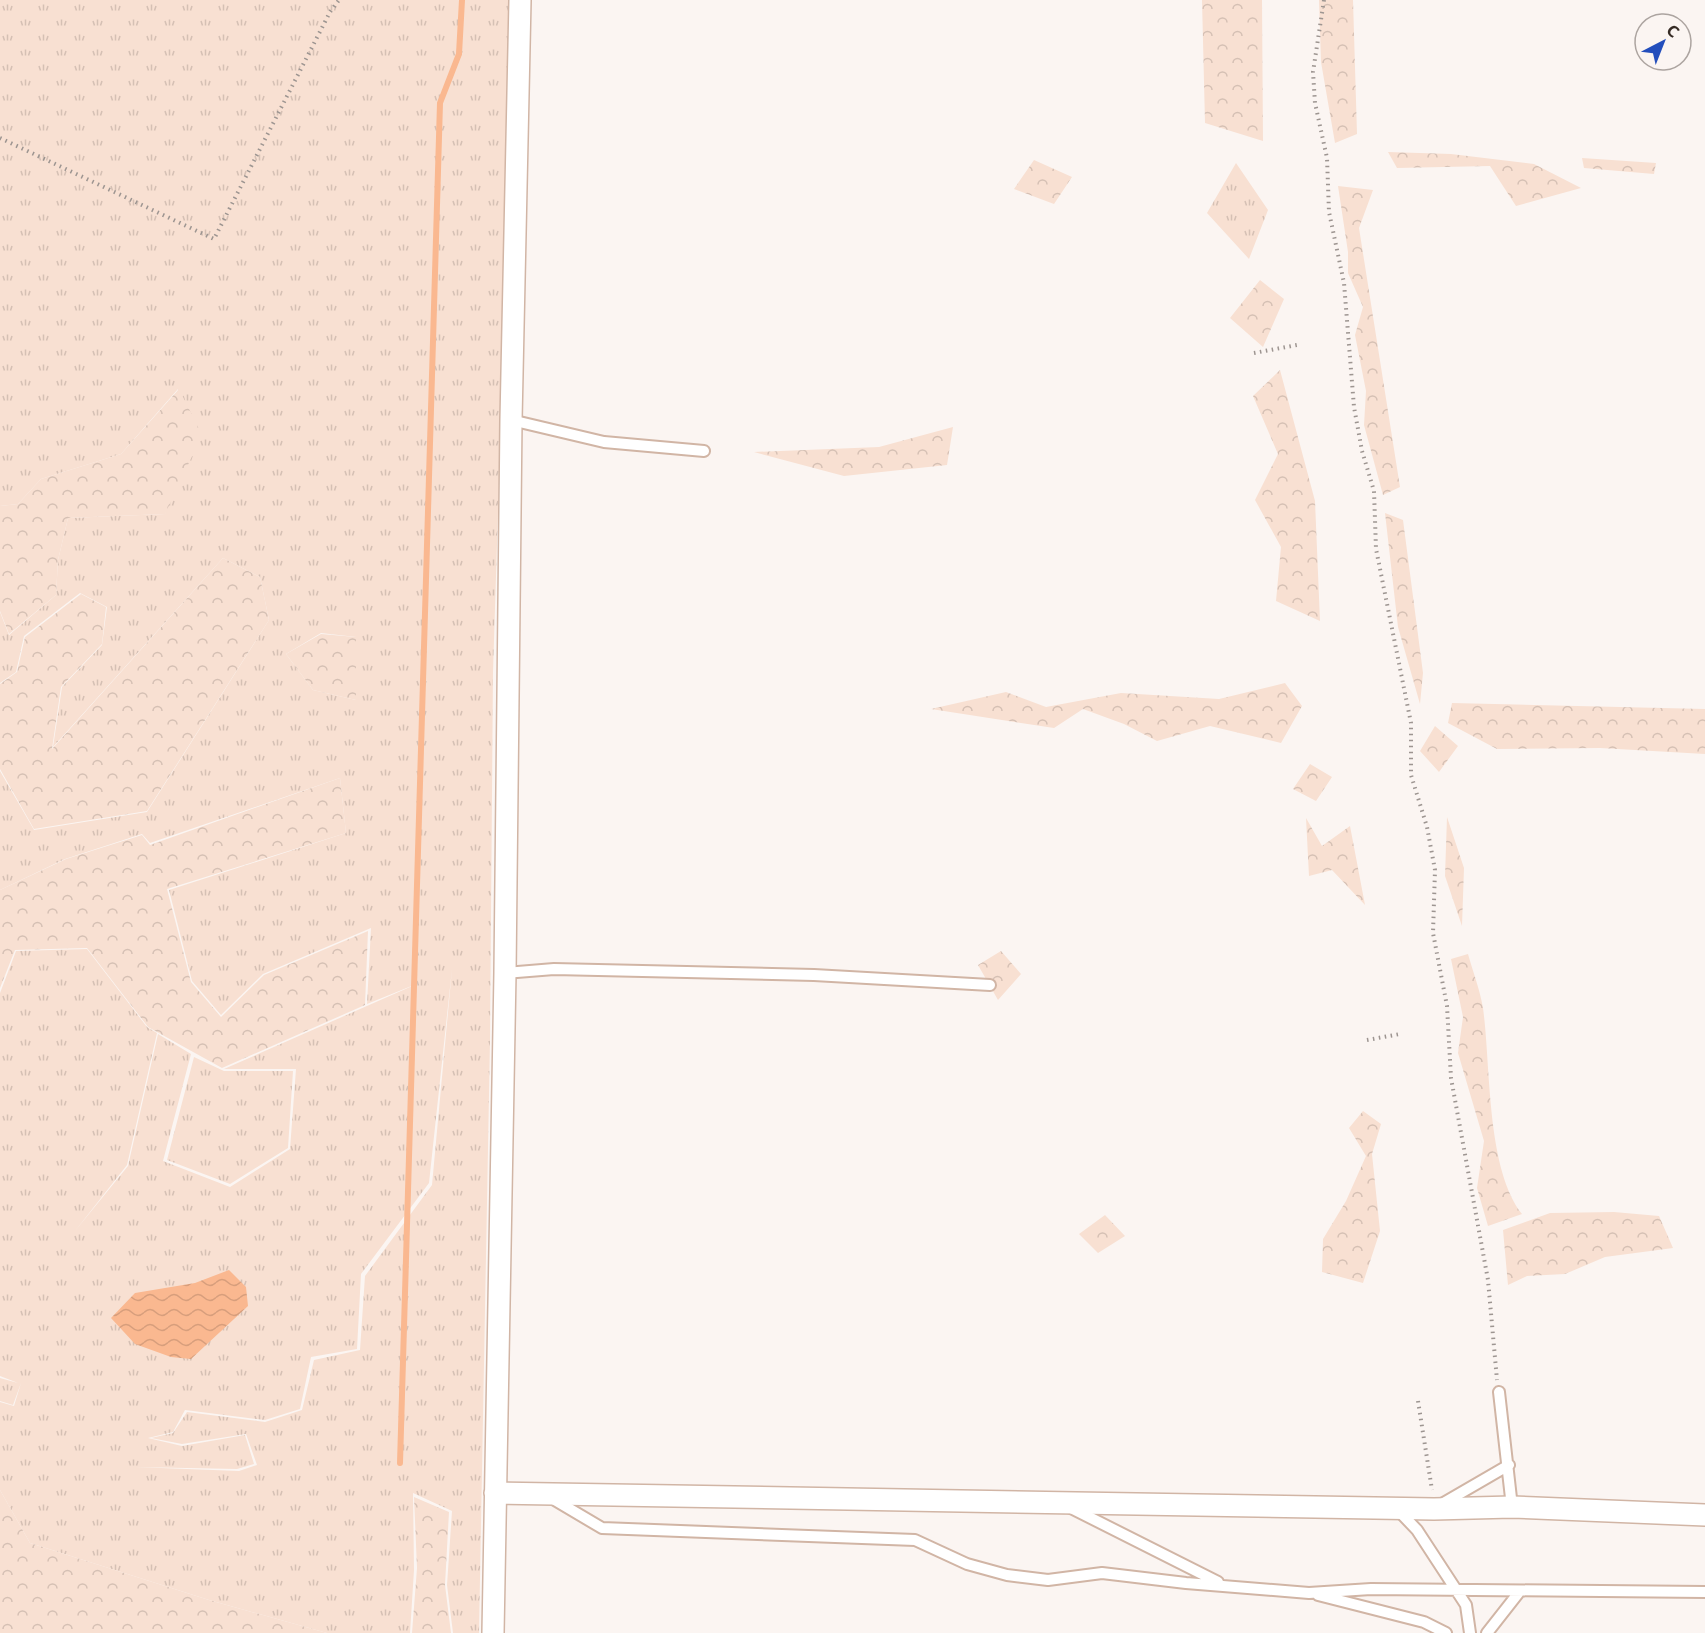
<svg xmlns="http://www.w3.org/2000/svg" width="1705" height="1633" viewBox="0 0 1705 1633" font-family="'Noto Sans',sans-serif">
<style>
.grass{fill:url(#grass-tufts);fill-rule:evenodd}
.forest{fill:url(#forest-crowns)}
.water{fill:url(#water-waves)}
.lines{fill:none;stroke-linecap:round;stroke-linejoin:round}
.stream{stroke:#fab890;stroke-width:6}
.service-casing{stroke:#d1b5a5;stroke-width:14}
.minor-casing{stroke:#d1b5a5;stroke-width:24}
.path{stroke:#9d9591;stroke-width:4;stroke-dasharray:1.5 4.5;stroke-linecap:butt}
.service{stroke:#fff;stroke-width:10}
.minor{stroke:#fff;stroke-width:21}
</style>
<defs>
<pattern id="grass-tufts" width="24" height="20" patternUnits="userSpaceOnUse" patternTransform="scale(1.5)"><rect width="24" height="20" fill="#f8e0d2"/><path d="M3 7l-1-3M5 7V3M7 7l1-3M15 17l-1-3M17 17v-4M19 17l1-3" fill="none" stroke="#d5c0b4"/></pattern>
<pattern id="forest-crowns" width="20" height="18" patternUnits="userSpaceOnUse" patternTransform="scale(1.5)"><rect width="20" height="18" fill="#f8e0d2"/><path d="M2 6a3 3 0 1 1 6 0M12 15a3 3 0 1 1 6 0" fill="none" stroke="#d5c0b4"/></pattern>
<pattern id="water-waves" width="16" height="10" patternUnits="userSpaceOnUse" patternTransform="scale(1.5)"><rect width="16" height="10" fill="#fab890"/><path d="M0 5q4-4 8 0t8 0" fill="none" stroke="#d79e7c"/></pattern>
</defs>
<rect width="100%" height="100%" fill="#fbf5f2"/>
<path class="grass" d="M 0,0 L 514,0 L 493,672 L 490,1041 L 479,1633 L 453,1633 L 447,1585 L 452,1511 L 413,1493 L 414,1570 L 410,1633 L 327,1633 L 209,1600 L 30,1543 L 0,1490 L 0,1402 L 14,1406 L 21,1383 L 13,1405 L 0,1401 L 0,1378 L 18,1383 L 0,1376 L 0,993 L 16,951 L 87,949 L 147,1027 L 157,1033 L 127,1165 L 75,1231 L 128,1166 L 158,1034 L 191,1054 L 163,1161 L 230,1187 L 290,1149 L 296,1069 L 224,1069 L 419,983 L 367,1004 L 371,928 L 263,974 L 221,1015 L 192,981 L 169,890 L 346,833 L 340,778 L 150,843 L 142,834 L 65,859 L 0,890 L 0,771 L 34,830 L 147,812 L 269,620 L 260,577 L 223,558 L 53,747 L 62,687 L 102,645 L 107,607 L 80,593 L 24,636 L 16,672 L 0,683 L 0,612 L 9,635 L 56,595 L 58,560 L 68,518 L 165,514 L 178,389 L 121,454 L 41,479 L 18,504 L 0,506 ZM 321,633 L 356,637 L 356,700 L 313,690 L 286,654 ZM 452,969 L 432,1185 L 365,1276 L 360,1350 L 314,1360 L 302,1410 L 265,1422 L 187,1412 L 173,1433 L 151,1438 L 182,1444 L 246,1434 L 257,1465 L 239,1471 L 135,1467 L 237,1469 L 254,1464 L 245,1435 L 182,1446 L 148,1438 L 173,1432 L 185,1410 L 265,1420 L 300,1409 L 311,1357 L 357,1349 L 361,1274 L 429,1183 Z
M 1236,163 L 1268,210 L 1249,259 L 1207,213 Z
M 194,1057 L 224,1071 L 293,1071 L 288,1148 L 230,1184 L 167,1160 Z"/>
<path class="forest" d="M 1202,0 L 1262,0 L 1263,141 L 1205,123 Z
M 1319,0 L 1353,0 L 1357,134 L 1335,143 L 1321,62 Z
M 1388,152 L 1451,154 L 1534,164 L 1581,188 L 1516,206 L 1490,166 L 1397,168 Z
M 1582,158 L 1656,163 L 1654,174 L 1584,168 Z
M 1034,160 L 1072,177 L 1054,204 L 1014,189 Z
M 1338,186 L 1373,190 L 1359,228 L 1400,487 L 1383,495 L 1364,425 L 1366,391 L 1355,335 L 1363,307 L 1348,273 L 1348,252 Z
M 1260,280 L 1284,299 L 1263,347 L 1230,318 Z
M 1280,370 L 1315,501 L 1320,621 L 1276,601 L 1281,547 L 1255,500 L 1278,454 L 1253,396 Z
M 179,389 L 202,435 L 165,514 L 68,518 L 58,560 L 56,595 L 9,634 L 0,611 L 0,506 L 18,504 L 41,479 L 121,454 Z
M 953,427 L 947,465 L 844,476 L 754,452 L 879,447 Z
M 1385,513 L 1403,520 L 1423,673 L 1420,704 L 1398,627 Z
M 223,558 L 260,577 L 269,620 L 147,811 L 34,829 L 0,769 L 0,684 L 17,672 L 25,637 L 81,594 L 106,607 L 102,644 L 61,687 L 52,749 Z
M 321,634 L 356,637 L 356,700 L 313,690 L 286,654 Z
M 1285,683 L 1302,706 L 1281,743 L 1210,726 L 1157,741 L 1124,724 L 1083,709 L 1054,728 L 931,709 L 1006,692 L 1046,707 L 1121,693 L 1219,699 Z
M 1452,703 L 1705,709 L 1705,754 L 1600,748 L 1497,749 L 1448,723 Z
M 1435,726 L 1458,746 L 1439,772 L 1420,751 Z
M 1310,764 L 1332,777 L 1316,801 L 1293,789 Z
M 340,778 L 346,833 L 167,889 L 191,982 L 221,1017 L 264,975 L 368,931 L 365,1005 L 222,1068 L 148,1027 L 87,948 L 15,950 L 0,988 L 0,890 L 66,859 L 142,835 L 150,845 Z
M 1447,817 L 1464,868 L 1462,926 L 1445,876 Z
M 1306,818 L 1322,846 L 1350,826 L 1365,905 L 1332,870 L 1309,876 Z
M 1001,951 L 1021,974 L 998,1000 L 978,965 Z
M 1468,954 C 1473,972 1480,990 1483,1008 C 1491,1066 1486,1168 1522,1214 L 1488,1226 L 1477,1188 L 1484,1141 L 1458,1053 L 1463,1017 L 1451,959 Z
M 1363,1111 L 1381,1124 L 1372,1154 L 1380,1231 L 1363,1283 L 1322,1272 L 1323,1239 L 1346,1201 L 1366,1156 L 1349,1128 Z
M 1614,1212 L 1659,1216 L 1673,1248 L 1605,1257 L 1565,1274 L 1527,1276 L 1508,1285 L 1503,1230 L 1550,1213 Z
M 1105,1215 L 1125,1236 L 1098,1253 L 1079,1234 Z
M 0,1490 L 30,1543 L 209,1600 L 327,1633 L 0,1633 Z
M 414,1497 L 449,1512 L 445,1585 L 451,1633 L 412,1633 L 417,1568 Z"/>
<path class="water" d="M 229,1270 L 246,1287 L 248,1306 L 191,1359 L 171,1357 L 135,1344 L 111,1318 L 135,1293 L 195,1283 Z"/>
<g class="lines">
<path class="stream" d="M 400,1463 L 440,103 L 459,54 L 462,0"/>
<g class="service-casing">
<path id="service" d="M 511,420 L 604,442 L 704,451
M 505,973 L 554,969 L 814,975 L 990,985
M 1499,1392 L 1512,1507
M 553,1499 L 602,1528 L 915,1540 L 967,1564 L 1007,1575 L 1048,1580 L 1102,1573 L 1186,1583 L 1309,1593 L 1371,1589 L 1705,1592
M 1440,1505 L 1509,1465
M 1071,1508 L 1218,1582
M 1397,1509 L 1417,1530 L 1466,1605 L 1470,1633
M 1318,1595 L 1424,1622 L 1446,1633
M 1487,1633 L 1520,1591"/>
</g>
<g class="minor-casing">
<path id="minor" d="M 495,1493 L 1434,1509 L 1512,1507 L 1705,1515
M 493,1633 L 505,973 L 511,420 L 520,0"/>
</g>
<path class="path" d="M 1324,0 L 1313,72 L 1315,103 L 1327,158 L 1329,212 L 1344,283 L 1354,407 L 1362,451 L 1374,491 L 1376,549 L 1411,723 L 1411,775 L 1427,827 L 1435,870 L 1433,933 L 1447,1006 L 1451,1078 L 1488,1280 L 1497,1380
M 0,138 L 214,239 L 330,12 L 339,0
M 1254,353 L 1297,345
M 1367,1040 L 1400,1034
M 1418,1401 L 1432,1490"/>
<use href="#service" class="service"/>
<use href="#minor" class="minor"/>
</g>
<g transform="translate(1663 42) rotate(42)"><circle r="28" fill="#fbf5f2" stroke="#aca4a0" stroke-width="1.5"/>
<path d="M0-4.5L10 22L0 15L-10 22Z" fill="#234ebc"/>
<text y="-9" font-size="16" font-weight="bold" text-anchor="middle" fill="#362b25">С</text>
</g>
</svg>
